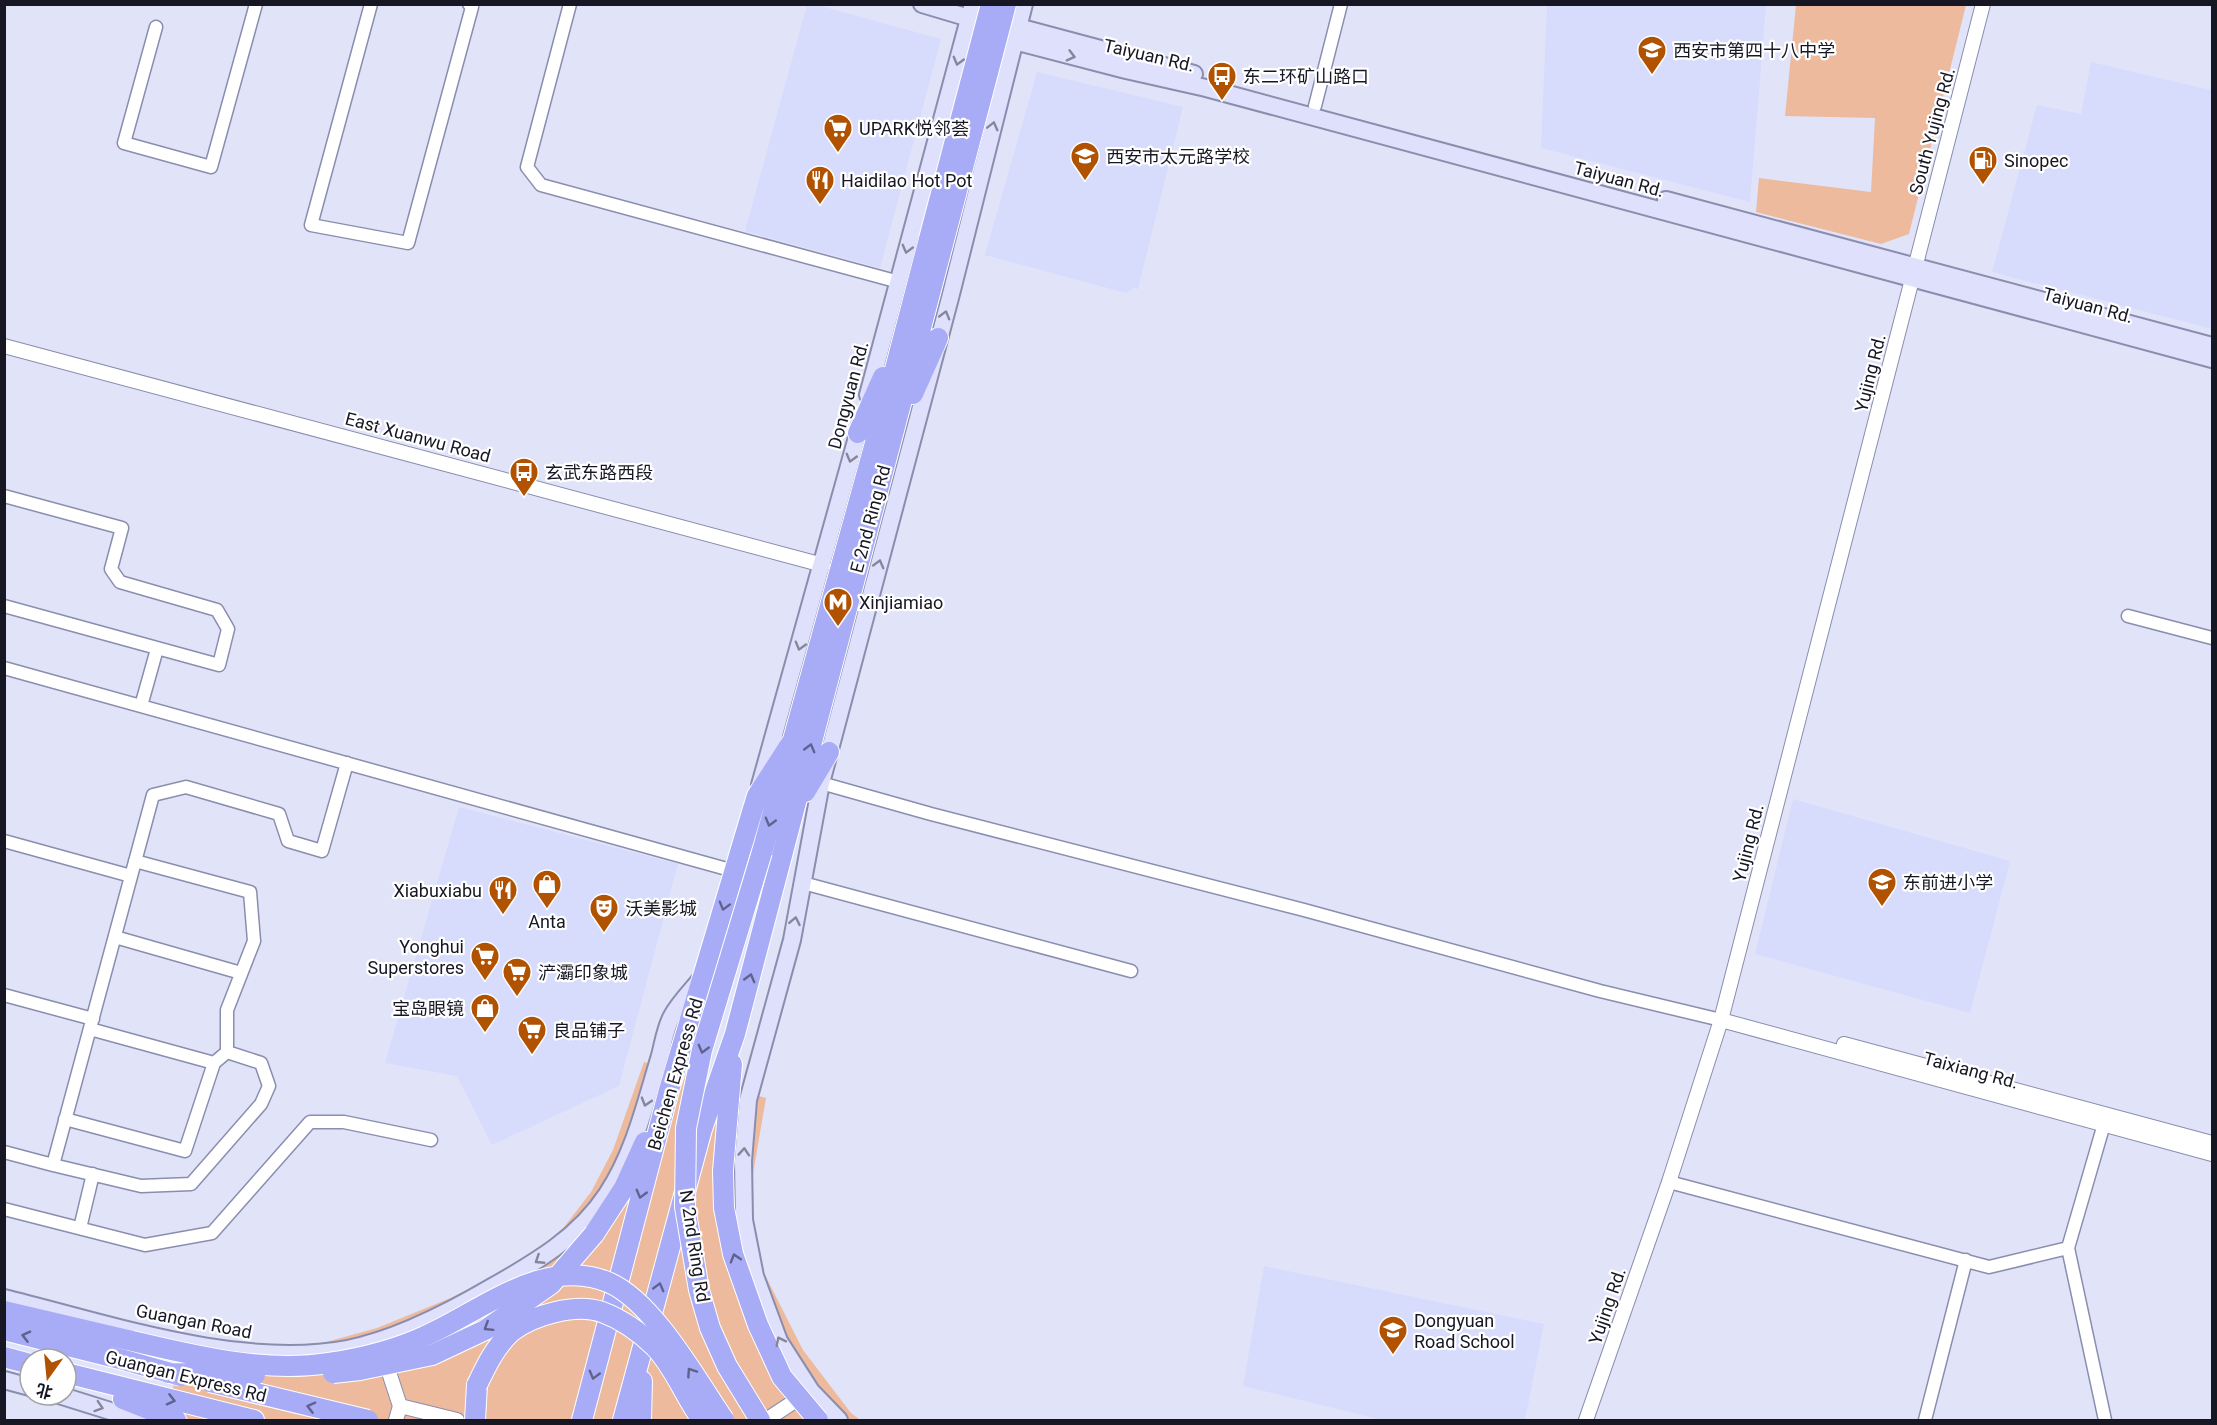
<svg xmlns="http://www.w3.org/2000/svg" width="2217" height="1425" viewBox="0 0 2217 1425" font-family="Roboto,'Noto Sans SC',sans-serif">
<style>
.built{fill:#d7dbfc}
.green{fill:#edba9e}
.lines{fill:none;stroke-linecap:round;stroke-linejoin:round}
.minor-casing{stroke:#8a8dad;stroke-width:15}
.tertiary-casing{stroke:#8a8dad;stroke-width:16}
.secondary-casing{stroke:#8a8dad;stroke-width:20}
.trunk-casing{stroke:#fff;stroke-width:22}
.minor{stroke:#fff;stroke-width:12}
.tertiary{stroke:#fff;stroke-width:14}
.secondary{stroke:#dfe0fc;stroke-width:16}
.trunk{stroke:#a8acf6;stroke-width:20}
.trunk-bridge-casing{stroke:#fff;stroke-width:22;stroke-linecap:butt}
.trunk-bridge{stroke:#a8acf6;stroke-width:20}
.oneway{stroke:#85869a}
.oneway2{stroke:#5f628c}
.labels{text-anchor:middle;dominant-baseline:central;stroke-width:4.5;stroke-linejoin:round;paint-order:stroke}
.poi-label{font-size:18px;fill:#161723;stroke:#fff;text-anchor:start}
.street-label{font-size:18px;fill:#161723;stroke:#fff}
</style>
<rect width="100%" height="100%" fill="#e1e4f9"/>
<path class="built" d="M 807,5 L 817,5 L 941,39 L 880,268 L 745,231 Z
M 1547,5 L 1766,5 L 1750,202 L 1541,148 Z
M 2091,62 L 2210,90 L 2212,80 L 2212,329 L 1992,272 L 2037,105 L 2081,114 Z
M 1037,72 L 1183,107 L 1138,289 L 1134,288 L 1126,293 L 985,255 Z
M 1793,799 L 2010,861 L 1970,1013 L 1755,954 Z
M 459,807 L 678,864 L 619,1086 L 492,1145 L 457,1076 L 385,1063 Z
M 1264,1266 L 1544,1324 L 1525,1420 L 1382,1420 L 1243,1386 Z"/>
<path class="green" d="M 1796,5 L 1966,5 L 1909,234 L 1881,244 L 1756,212 L 1759,178 L 1871,192 L 1875,118 L 1785,116 Z
M 644,1062 L 766,1098 L 749,1197 L 764,1273 L 803,1350 L 851,1413 L 860,1420 L 167,1420 L 183,1335 L 254,1347 L 319,1344 L 377,1328 L 453,1297 L 520,1262 L 561,1231 L 591,1192 L 613,1150 Z"/>
<g class="lines">
<g class="minor-casing">
<path id="minor" d="M 371,4 L 311,225 L 408,243 L 472,7 L 469,4
M 570,4 L 527,167 L 541,185 L 899,282
M 156,27 L 124,143 L 211,167 L 256,4
M 1315,106 L 1341,4
M 4,496 L 122,528 L 111,569 L 120,582 L 217,610 L 228,629 L 219,665 L 4,606
M 2128,616 L 2212,638
M 4,668 L 734,871
M 141,706 L 157,649
M 821,783 L 931,814 L 1304,910 L 1600,991 L 1721,1020
M 4,841 L 131,876
M 803,883 L 1131,971
M 115,937 L 241,973
M 4,995 L 93,1019
M 90,1029 L 214,1063
M 65,1119 L 185,1151 L 214,1063 L 227,1052 L 227,1010 L 254,941 L 250,892 L 135,861
M 2104,1124 L 2068,1248 L 2105,1420
M 4,1152 L 53,1165 L 153,795 L 186,787 L 279,814 L 288,841 L 322,851 L 347,763
M 53,1165 L 141,1186 L 191,1184 L 261,1104 L 269,1086 L 261,1063 L 227,1052
M 1669,1182 L 1989,1267 L 2068,1248
M 4,1209 L 145,1245 L 212,1233 L 310,1122 L 344,1122 L 431,1140
M 80,1228 L 93,1174
M 1925,1420 L 1966,1260"/>
</g>
<g class="tertiary-casing">
<path id="tertiary" d="M 4,346 L 823,565
M 1721,1020 L 2212,1154
M 1844,1044 L 2212,1143
M 384,1357 L 400,1406 L 396,1420
M 400,1406 L 457,1420
M 766,1420 L 807,1393
M 1586,1420 L 1669,1182 L 1721,1020 L 1983,4"/>
</g>
<g class="secondary-casing">
<path id="secondary" d="M 922,4 L 969,18 L 1014,41 L 1126,70 L 1206,88 L 2212,359
M 1018,27 L 1194,74
M 1666,200 L 2212,346
M 868,395 L 973,4
M 760,785 L 861,423
M 4,1298 C 110,1324 239,1369 347,1349 C 395,1340 451,1311 492,1287 C 536,1262 579,1237 607,1194 C 634,1153 645,1105 659,1059 C 663,1046 665,1028 672,1016 C 679,1003 691,991 700,980
M 4,1380 L 30,1387
M 59,1395 L 139,1420
M 839,1420 L 811,1391 L 779,1341 L 755,1276 L 744,1220 L 743,1161 L 748,1100 L 792,940 L 821,783 L 950,298 L 1024,4"/>
</g>
<g class="trunk-casing">
<path id="trunk" d="M 913,394 L 938,338
M 858,433 L 883,377
M 805,792 L 829,752
M 762,852 L 888,396 L 929,239
M 724,1208 L 723,1171 L 732,1064
M 594,1234 L 624,1188 L 645,1142
M 4,1311 L 132,1341
M 4,1330 L 124,1360
M 4,1357 L 30,1364
M 66,1373 L 254,1420
M 123,1399 L 176,1420
M 475,1420 L 477,1385
M 582,1420 L 669,1090 L 752,812 L 757,796 L 795,737
M 623,1420 L 702,1129 L 735,1034 L 943,244
M 641,1420 L 642,1381"/>
</g>
<use href="#minor" class="minor"/>
<use href="#tertiary" class="tertiary"/>
<use href="#secondary" class="secondary"/>
<use href="#trunk" class="trunk"/>
<g class="trunk-bridge-casing">
<path id="trunk-bridge" d="M 929,239 L 991,4
M 943,244 L 1006,4
M 724,1208 L 733,1254 L 758,1325 L 782,1377 L 818,1420
M 132,1341 C 196,1356 263,1373 329,1363 C 362,1358 395,1350 425,1336 C 480,1312 546,1254 610,1283 C 654,1303 696,1379 724,1420
M 124,1360 L 181,1376
M 168,1373 L 255,1375
M 333,1373 L 360,1370 L 432,1355 L 485,1330 L 551,1284 L 594,1234
M 210,1382 L 368,1420
M 477,1385 C 486,1366 495,1347 511,1332 C 532,1315 576,1303 602,1312 C 621,1319 641,1333 655,1347 C 675,1368 685,1397 702,1420
M 760,1420 L 727,1366 L 710,1328 L 699,1290 L 685,1207 L 686,1128 L 702,1050 L 762,852"/>
</g>
<use href="#trunk-bridge" class="trunk-bridge"/>
</g>
<defs><path id="oneway-chevron" d="M-2-3.5L2.5 0L-2 3.5" fill="none" stroke-width="1.6" stroke-linecap="round" stroke-linejoin="round" transform="scale(1.5)"/></defs>
<g class="oneway">
<use href="#oneway-chevron" transform="translate(1071 56) rotate(15)"/>
<use href="#oneway-chevron" transform="translate(958 61) rotate(105)"/>
<use href="#oneway-chevron" transform="translate(993 126) rotate(-76)"/>
<use href="#oneway-chevron" transform="translate(907 249) rotate(105)"/>
<use href="#oneway-chevron" transform="translate(945 315) rotate(-74)"/>
<use href="#oneway-chevron" transform="translate(851 458) rotate(105)"/>
<use href="#oneway-chevron" transform="translate(879 564) rotate(-75)"/>
<use href="#oneway-chevron" transform="translate(800 646) rotate(106)"/>
<use href="#oneway-chevron" transform="translate(795 921) rotate(-79)"/>
<use href="#oneway-chevron" transform="translate(646 1102) rotate(107)"/>
<use href="#oneway-chevron" transform="translate(744 1152) rotate(-86)"/>
<use href="#oneway-chevron" transform="translate(539 1260) rotate(147)"/>
<use href="#oneway-chevron" transform="translate(780 1341) rotate(-117)"/>
<use href="#oneway-chevron" transform="translate(99 1407) rotate(18)"/>
</g>
<g class="oneway2">
<use href="#oneway-chevron" transform="translate(810 748) rotate(-75)"/>
<use href="#oneway-chevron" transform="translate(770 822) rotate(106)"/>
<use href="#oneway-chevron" transform="translate(724 906) rotate(106)"/>
<use href="#oneway-chevron" transform="translate(750 978) rotate(-75)"/>
<use href="#oneway-chevron" transform="translate(703 1049) rotate(105)"/>
<use href="#oneway-chevron" transform="translate(641 1194) rotate(105)"/>
<use href="#oneway-chevron" transform="translate(735 1258) rotate(-107)"/>
<use href="#oneway-chevron" transform="translate(659 1287) rotate(-75)"/>
<use href="#oneway-chevron" transform="translate(488 1327) rotate(148)"/>
<use href="#oneway-chevron" transform="translate(26 1336) rotate(-166)"/>
<use href="#oneway-chevron" transform="translate(691 1372) rotate(-124)"/>
<use href="#oneway-chevron" transform="translate(594 1375) rotate(105)"/>
<use href="#oneway-chevron" transform="translate(171 1400) rotate(14)"/>
<use href="#oneway-chevron" transform="translate(311 1407) rotate(-166)"/>
</g>
<defs>
<g id="school-pin" transform="scale(1.5)"><path d="M0 17L-7.5 6A9.5 9.5 0 1 1 7.5 6Z" fill="#b15200" stroke="#fff"/><path d="M0-5L7-2L0 1L-7-2ZM-4 1L0 2.5L4 1V4Q0 6-4 4Z" fill="#fff"/></g>
<g id="bus-pin" transform="scale(1.5)"><path d="M0 17L-7.5 6A9.5 9.5 0 1 1 7.5 6Z" fill="#b15200" stroke="#fff"/><path d="M-5-6H5V4H4V6H2V4H-2V6H-4V4H-5ZM-3.5-4V0h7V-4ZM-3.5 1.2v1.5H-2V1.2ZM2 1.2v1.5H3.5V1.2Z" fill="#fff"/></g>
<g id="supermarket-pin" transform="scale(1.5)"><path d="M0 17L-7.5 6A9.5 9.5 0 1 1 7.5 6Z" fill="#b15200" stroke="#fff"/><path d="M-6-5.5h2.5l.6 2H6L4.5 2H-2.5L-4.4-4H-6ZM-1.5 3.2a1.3 1.3 0 1 0 .1 0ZM3 3.2a1.3 1.3 0 1 0 .1 0Z" fill="#fff"/></g>
<g id="fuel-pin" transform="scale(1.5)"><path d="M0 17L-7.5 6A9.5 9.5 0 1 1 7.5 6Z" fill="#b15200" stroke="#fff"/><path d="M-5.5-6h7V0h2V4h1.3V-2.5L3-4.5l.8-.8L6-3V5H2.5V1h-1V6h-7ZM-4.2-4.7v3.2H.2V-4.7Z" fill="#fff"/></g>
<g id="restaurant-pin" transform="scale(1.5)"><path d="M0 17L-7.5 6A9.5 9.5 0 1 1 7.5 6Z" fill="#b15200" stroke="#fff"/><path d="M-5-6h1v4h1v-4h1v4h1v-4h1v5L-1.5 .5V6h-2V.5L-5-1ZM5-6V6H3V1.5H1.5Q1.5-4 5-6Z" fill="#fff"/></g>
<g id="metro-pin" transform="scale(1.5)"><path d="M0 17L-7.5 6A9.5 9.5 0 1 1 7.5 6Z" fill="#b15200" stroke="#fff"/><path d="M-5.5 5V-5H-3L0 0L3-5H5.5V5H3V-.5L0 4L-3-.5V5Z" fill="#fff"/></g>
<g id="shop-pin" transform="scale(1.5)"><path d="M0 17L-7.5 6A9.5 9.5 0 1 1 7.5 6Z" fill="#b15200" stroke="#fff"/><path d="M-5-2.5h2.3a2.7 3.5 0 0 1 5.4 0H5L5.5 6h-11ZM-1.5-2.5h3a1.5 2.3 0 0 0-3 0Z" fill="#fff"/></g>
<g id="theatre-pin" transform="scale(1.5)"><path d="M0 17L-7.5 6A9.5 9.5 0 1 1 7.5 6Z" fill="#b15200" stroke="#fff"/><path d="M-5-5.5Q0-4 5-5.5V0Q5 5 0 6Q-5 5-5 0ZM-3.3-2.5H-1v1.5H-3.3ZM1-2.5H3.3v1.5H1ZM-2.8 1Q0 5.5 2.8 1Z" fill="#fff"/></g>
</defs>
<g fill-rule="evenodd">
<use href="#school-pin" x="1652" y="50"/>
<use href="#bus-pin" x="1222" y="76"/>
<use href="#supermarket-pin" x="838" y="128"/>
<use href="#school-pin" x="1085" y="156"/>
<use href="#fuel-pin" x="1983" y="160"/>
<use href="#restaurant-pin" x="820" y="180"/>
<use href="#bus-pin" x="524" y="472"/>
<use href="#metro-pin" x="838" y="602"/>
<use href="#school-pin" x="1882" y="882"/>
<use href="#shop-pin" x="547" y="884"/>
<use href="#restaurant-pin" x="503" y="890"/>
<use href="#theatre-pin" x="604" y="908"/>
<use href="#supermarket-pin" x="485" y="956"/>
<use href="#supermarket-pin" x="517" y="972"/>
<use href="#shop-pin" x="485" y="1008"/>
<use href="#supermarket-pin" x="532" y="1030"/>
<use href="#school-pin" x="1393" y="1330"/>
</g>
<g class="labels">
<g class="poi-label">
<text x="1673" y="50">西安市第四十八中学</text>
<text x="1243" y="76">东二环矿山路口</text>
<text x="859" y="128">UPARK悦邻荟</text>
<text x="1106" y="156">西安市太元路学校</text>
<text x="2004" y="160">Sinopec</text>
<text x="841" y="180">Haidilao Hot Pot</text>
<text x="545" y="472">玄武东路西段</text>
<text x="859" y="602">Xinjiamiao</text>
<text x="1903" y="882">东前进小学</text>
<text x="482" y="890" text-anchor="end">Xiabuxiabu</text>
<text x="625" y="908">沃美影城</text>
<text x="547" y="921" text-anchor="middle">Anta</text>
<text x="464" y="946" text-anchor="end">Yonghui<tspan x="464" dy="21">Superstores</tspan></text>
<text x="538" y="972">浐灞印象城</text>
<text x="464" y="1008" text-anchor="end">宝岛眼镜</text>
<text x="553" y="1030">良品铺子</text>
<text x="1414" y="1320">Dongyuan<tspan x="1414" dy="21">Road School</tspan></text>
</g>
<g class="street-label">
<text transform="translate(1149 55) rotate(13)">Taiyuan Rd.</text>
<text transform="translate(1932 131) rotate(-75)">South Yujing Rd.</text>
<text transform="translate(1619 179) rotate(15)">Taiyuan Rd.</text>
<text transform="translate(2088 305) rotate(15)">Taiyuan Rd.</text>
<text transform="translate(1870 373) rotate(-76)">Yujing Rd.</text>
<text transform="translate(848 395) rotate(-75)">Dongyuan Rd.</text>
<text transform="translate(418 437) rotate(15)">East Xuanwu Road</text>
<text transform="translate(870 519) rotate(-75)">E 2nd Ring Rd</text>
<text transform="translate(1748 843) rotate(-76)">Yujing Rd.</text>
<text transform="translate(1971 1070) rotate(15)">Taixiang Rd.</text>
<text transform="translate(675 1074) rotate(-74)">Beichen Express Rd</text>
<text transform="translate(695 1246) rotate(81)">N 2nd Ring Rd</text>
<text transform="translate(1607 1306) rotate(-71)">Yujing Rd.</text>
<text transform="translate(194 1321) rotate(11)">Guangan Road</text>
<text transform="translate(186 1376) rotate(14)">Guangan Express Rd</text>
</g>
</g>
<rect width="2217" height="1425" fill="none" stroke="#161723" stroke-width="12"/>
<g transform="translate(48 1377) rotate(195)"><circle r="28" fill="#ffffff" stroke="#a2a2a7" stroke-width="1.5"/>
<path d="M0-4.5L10 22L0 15L-10 22Z" fill="#b15200"/>
<text y="-9" font-size="16" font-weight="bold" text-anchor="middle" fill="#161723">北</text>
</g>
</svg>
